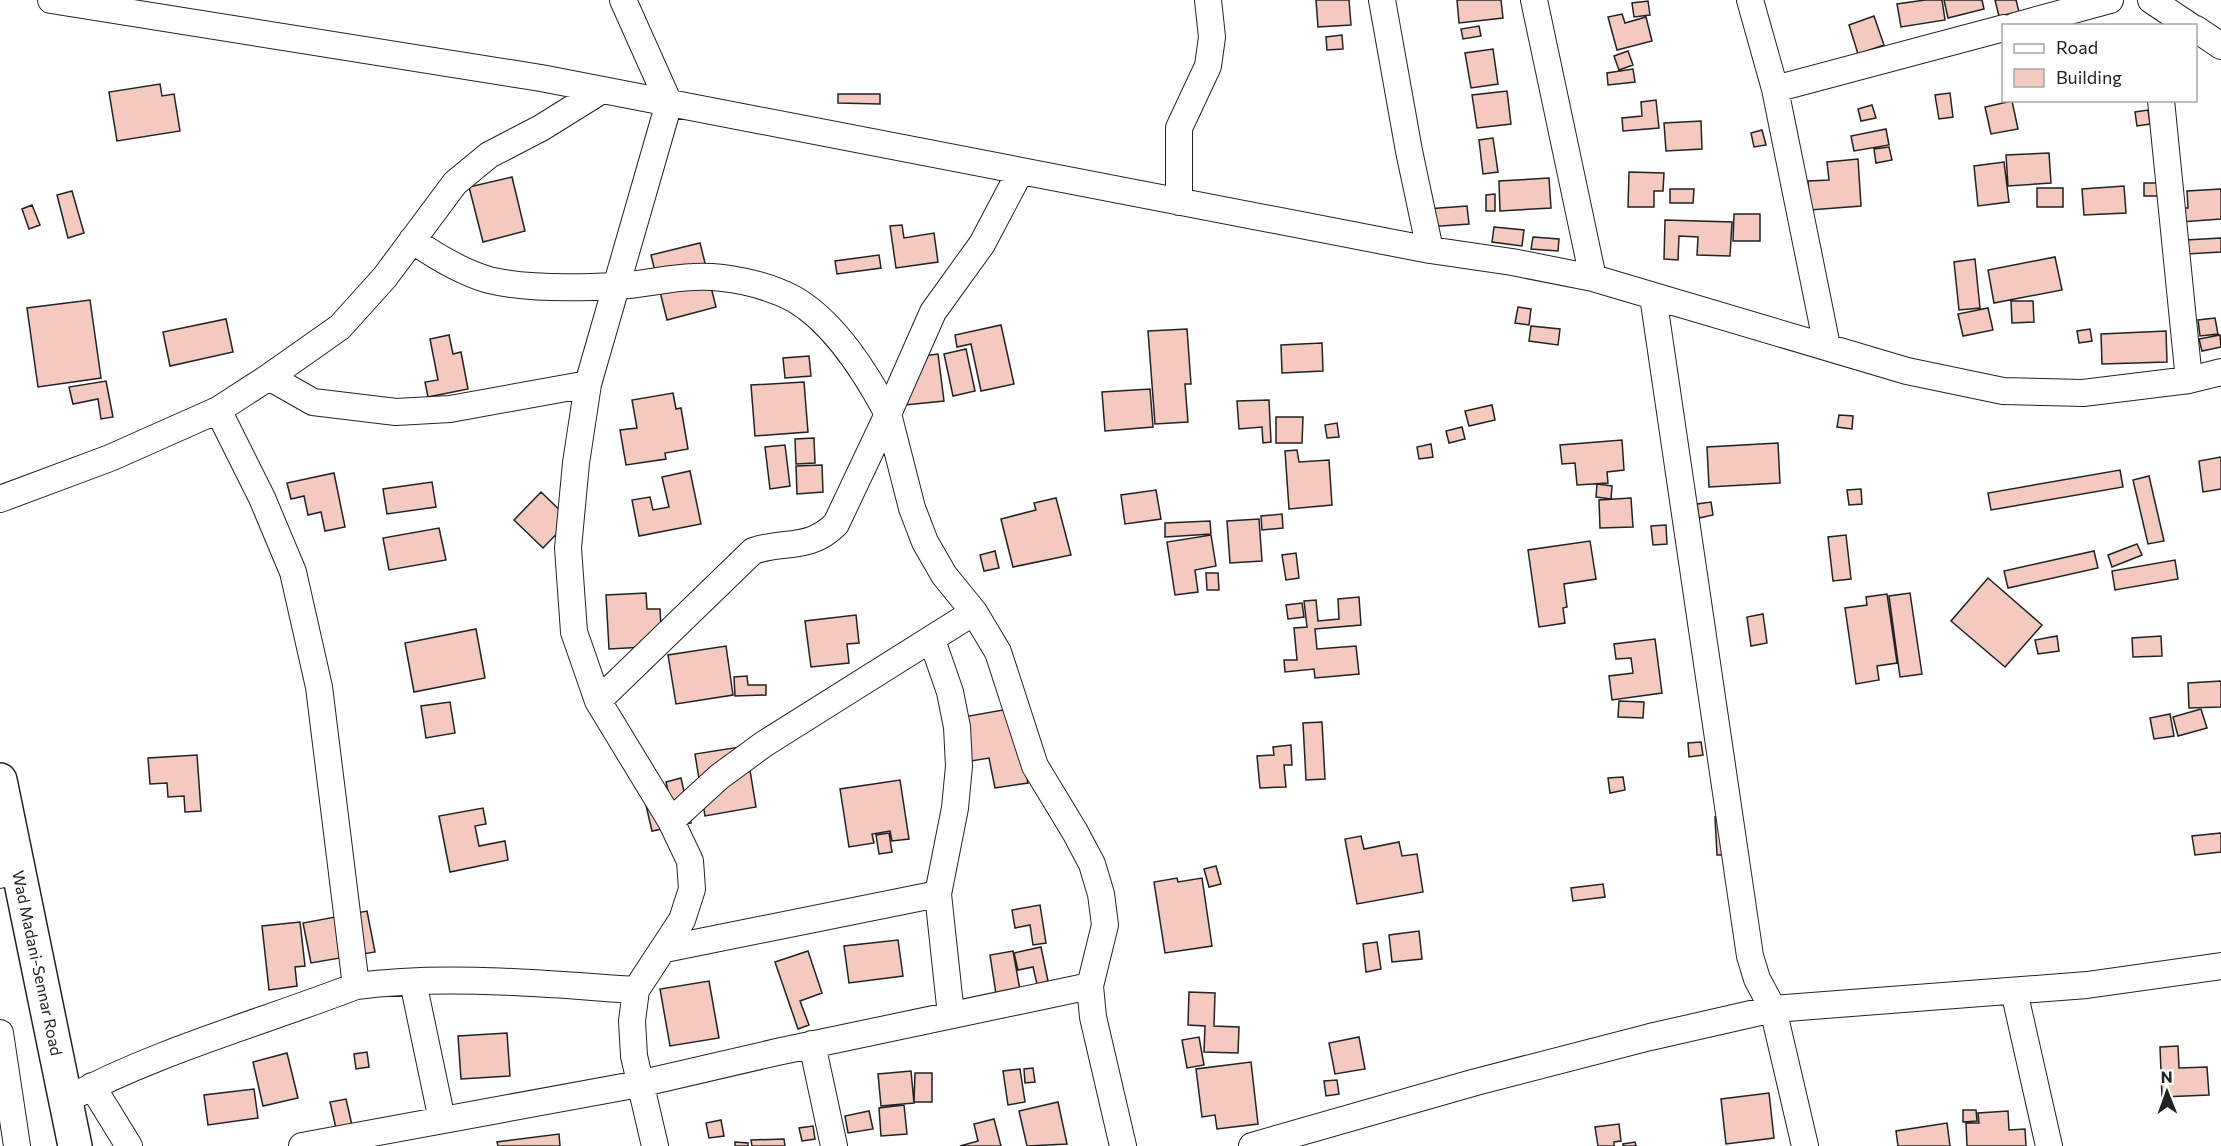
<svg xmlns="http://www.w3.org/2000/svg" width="2221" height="1146" viewBox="0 0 2221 1146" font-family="Commissioner,sans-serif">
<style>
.building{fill:#f3c9c0;stroke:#222;stroke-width:1.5}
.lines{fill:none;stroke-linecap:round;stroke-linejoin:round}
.minor-casing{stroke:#222;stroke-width:28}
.highway-casing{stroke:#222;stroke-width:36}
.minor{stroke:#fff;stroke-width:26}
.highway{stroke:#fff;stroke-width:33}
.labels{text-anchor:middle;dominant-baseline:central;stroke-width:4.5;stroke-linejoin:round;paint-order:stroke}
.street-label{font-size:16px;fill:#222;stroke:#fff}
</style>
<rect width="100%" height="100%" fill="#fff"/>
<path class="building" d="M 1316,0 L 1349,0 L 1351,25 L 1318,27 Z
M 1457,0 L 1501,0 L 1503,18 L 1459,23 Z
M 1925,0 L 1942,0 L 1945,20 L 1901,27 L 1897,4 Z
M 1944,0 L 1982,0 L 1984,9 L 1948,18 Z
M 1995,0 L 2016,0 L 2019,12 L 1999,16 Z
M 1648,1 L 1650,15 L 1634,17 L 1632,3 Z
M 1622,14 L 1625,23 L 1646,17 L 1652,41 L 1617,50 L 1608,17 Z
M 1874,16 L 1884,45 L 1858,54 L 1849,25 Z
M 1479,26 L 1481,36 L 1463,39 L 1461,29 Z
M 1342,35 L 1343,49 L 1327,50 L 1326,37 Z
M 1493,49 L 1498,84 L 1471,88 L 1465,53 Z
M 1628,51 L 1633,65 L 1619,70 L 1614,56 Z
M 1633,69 L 1635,82 L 1608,85 L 1607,73 Z
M 160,84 L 162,96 L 174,94 L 180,131 L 117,141 L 109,92 Z
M 1507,91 L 1511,124 L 1477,128 L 1472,95 Z
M 1950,93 L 1953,117 L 1939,119 L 1935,95 Z
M 838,94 L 880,94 L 880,104 L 838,103 Z
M 1656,100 L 1659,128 L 1623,131 L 1622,118 L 1642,116 L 1641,102 Z
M 2012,101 L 2018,129 L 1991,134 L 1985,107 Z
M 1872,105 L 1876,118 L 1861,121 L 1858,109 Z
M 2148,110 L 2150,124 L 2137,126 L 2135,112 Z
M 1701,121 L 1702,149 L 1666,151 L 1664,123 Z
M 1886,129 L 1889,145 L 1854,151 L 1851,136 Z
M 1762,130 L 1766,145 L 1754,147 L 1751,133 Z
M 1493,138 L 1498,172 L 1483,174 L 1479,140 Z
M 1889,147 L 1892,160 L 1876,163 L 1874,149 Z
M 2049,153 L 2051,183 L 2008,186 L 2006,155 Z
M 1858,159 L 1861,206 L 1810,210 L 1808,181 L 1829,180 L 1827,162 Z
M 2004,162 L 2009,202 L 1978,206 L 1974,166 Z
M 1629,172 L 1664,173 L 1663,191 L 1654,191 L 1654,207 L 1628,207 Z
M 512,177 L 525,231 L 483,242 L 469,187 Z
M 1549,178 L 1551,208 L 1500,211 L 1499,181 Z
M 2144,183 L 2160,183 L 2159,196 L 2144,196 Z
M 2124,186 L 2126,213 L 2084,215 L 2082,189 Z
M 2037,188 L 2063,188 L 2063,207 L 2037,207 Z
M 1670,189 L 1694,189 L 1693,203 L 1670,203 Z
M 2221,189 L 2221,219 L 2181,222 L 2181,208 L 2188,208 L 2187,191 Z
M 72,191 L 84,233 L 68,238 L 57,195 Z
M 1495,194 L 1495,211 L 1486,211 L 1486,195 Z
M 32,205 L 40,225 L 29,229 L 22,209 Z
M 1467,206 L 1469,224 L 1427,227 L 1426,209 Z
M 1734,214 L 1760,214 L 1760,241 L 1733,241 Z
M 1665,220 L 1732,222 L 1730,256 L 1697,255 L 1698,237 L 1679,236 L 1678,260 L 1664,259 Z
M 902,225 L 904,238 L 934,233 L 938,262 L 896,268 L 890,226 Z
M 1494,227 L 1524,230 L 1522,246 L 1492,242 Z
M 1533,237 L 1559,239 L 1558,251 L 1531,249 Z
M 2221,238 L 2221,252 L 2187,254 L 2186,240 Z
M 700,243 L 716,307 L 667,320 L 651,255 Z
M 879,255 L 881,268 L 837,274 L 835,261 Z
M 2055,257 L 2062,290 L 1994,303 L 1988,270 Z
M 1975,259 L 1980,308 L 1959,310 L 1954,262 Z
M 90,300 L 101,378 L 38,387 L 27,308 Z
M 2011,301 L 2033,301 L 2034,322 L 2012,323 Z
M 1518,307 L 1531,309 L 1529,325 L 1515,323 Z
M 1988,308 L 1993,330 L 1963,336 L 1958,314 Z
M 2215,318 L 2218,334 L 2200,336 L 2198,320 Z
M 226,319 L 233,352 L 170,366 L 163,332 Z
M 1001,325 L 1014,384 L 981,391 L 971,344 L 957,347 L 955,335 Z
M 1531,326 L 1560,329 L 1558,345 L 1529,341 Z
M 1187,329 L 1191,384 L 1185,384 L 1188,422 L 1155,424 L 1148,331 Z
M 2090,329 L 2092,341 L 2079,343 L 2077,331 Z
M 2166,331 L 2167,362 L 2102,364 L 2101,334 Z
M 449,335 L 453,354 L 461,352 L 468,389 L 428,397 L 425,382 L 438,380 L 430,339 Z
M 2220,335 L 2221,347 L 2202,351 L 2199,339 Z
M 1322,343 L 1323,371 L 1282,373 L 1281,345 Z
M 966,349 L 975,391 L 953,396 L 944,354 Z
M 938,354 L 944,401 L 905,405 L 899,359 Z
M 809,356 L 811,376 L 785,378 L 783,358 Z
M 106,381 L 113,417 L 101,419 L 98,399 L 73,404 L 69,387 Z
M 804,382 L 808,432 L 755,436 L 751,385 Z
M 1150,389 L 1153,427 L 1105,431 L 1102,392 Z
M 673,393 L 676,409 L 681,408 L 688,449 L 665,453 L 666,459 L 626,465 L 620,430 L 637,428 L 632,400 Z
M 1269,400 L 1271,442 L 1263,443 L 1262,427 L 1239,429 L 1237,401 Z
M 1492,405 L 1495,420 L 1469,426 L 1465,411 Z
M 1839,415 L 1853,416 L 1852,429 L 1837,427 Z
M 1276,417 L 1303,417 L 1302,443 L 1276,443 Z
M 1337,423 L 1339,437 L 1327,438 L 1325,425 Z
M 1462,427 L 1465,439 L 1449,443 L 1446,431 Z
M 814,438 L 815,463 L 796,464 L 795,439 Z
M 1622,440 L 1624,470 L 1607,472 L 1608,483 L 1577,485 L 1575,463 L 1562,464 L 1560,445 Z
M 1778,443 L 1780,483 L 1709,487 L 1707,447 Z
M 1431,444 L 1433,457 L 1419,459 L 1417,447 Z
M 785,445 L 790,486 L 770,489 L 765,447 Z
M 1297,450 L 1299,462 L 1329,460 L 1332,505 L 1289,509 L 1285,451 Z
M 2221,457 L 2221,489 L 2203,492 L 2199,461 Z
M 822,465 L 823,492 L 797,494 L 796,466 Z
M 2120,470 L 2123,487 L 1991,510 L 1988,493 Z
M 690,471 L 701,524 L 639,536 L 632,500 L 650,497 L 653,510 L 669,507 L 662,477 Z
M 334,473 L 345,527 L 325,531 L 321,512 L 308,515 L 304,496 L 291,499 L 287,483 Z
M 2149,476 L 2164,541 L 2148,544 L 2133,480 Z
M 432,482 L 436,507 L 387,514 L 383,489 Z
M 1597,484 L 1612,486 L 1611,499 L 1596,497 Z
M 1861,489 L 1862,504 L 1849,505 L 1847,490 Z
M 1156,490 L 1161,519 L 1125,524 L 1121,495 Z
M 541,492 L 570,520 L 543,548 L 514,520 Z
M 1056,498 L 1071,555 L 1013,567 L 1001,519 L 1036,510 L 1034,503 Z
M 1631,498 L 1633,527 L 1600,528 L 1599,500 Z
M 1711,502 L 1713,515 L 1699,518 L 1697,504 Z
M 1282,514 L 1283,528 L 1262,530 L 1261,516 Z
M 1259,519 L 1262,561 L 1230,563 L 1227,521 Z
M 1210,521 L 1211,534 L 1165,537 L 1165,523 Z
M 1666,525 L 1667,544 L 1653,545 L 1651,526 Z
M 439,528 L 446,560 L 389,570 L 383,538 Z
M 1211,535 L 1216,566 L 1195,570 L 1198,592 L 1175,595 L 1167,542 Z
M 1846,535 L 1851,579 L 1833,581 L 1828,537 Z
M 1590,541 L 1596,579 L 1564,584 L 1567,607 L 1563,608 L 1565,623 L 1539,627 L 1528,550 Z
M 2137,544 L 2142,555 L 2112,567 L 2108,555 Z
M 995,551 L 999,568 L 984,571 L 980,555 Z
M 2094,551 L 2098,568 L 2008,588 L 2004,571 Z
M 1296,553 L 1299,578 L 1286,580 L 1282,555 Z
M 2175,560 L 2178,579 L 2115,590 L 2112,571 Z
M 1206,573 L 1218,573 L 1219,590 L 1207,590 Z
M 1988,578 L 2042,625 L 2005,667 L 1951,621 Z
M 646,593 L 647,609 L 660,609 L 662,646 L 609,649 L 606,595 Z
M 1910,593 L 1922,674 L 1900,677 L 1889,596 Z
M 1887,594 L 1897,663 L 1877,666 L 1879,680 L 1856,684 L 1845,608 L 1867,605 L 1866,597 Z
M 1359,597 L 1361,625 L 1315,629 L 1317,649 L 1356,646 L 1359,674 L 1315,678 L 1314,669 L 1285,672 L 1284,660 L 1297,660 L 1294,628 L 1307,627 L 1304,601 L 1316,600 L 1318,621 L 1339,619 L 1338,599 Z
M 1302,603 L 1304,617 L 1288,619 L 1286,605 Z
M 1763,614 L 1767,643 L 1751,646 L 1747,617 Z
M 856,615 L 859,643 L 847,644 L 849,663 L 811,667 L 805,621 Z
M 476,629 L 485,678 L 414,692 L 405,643 Z
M 2057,636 L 2059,651 L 2038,654 L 2035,640 Z
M 2161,636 L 2162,656 L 2133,657 L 2132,638 Z
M 1655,639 L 1662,693 L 1612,700 L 1609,676 L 1633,673 L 1631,658 L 1616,659 L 1614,644 Z
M 726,646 L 733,695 L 676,704 L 668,655 Z
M 747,676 L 748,685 L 766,685 L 766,695 L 735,696 L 734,677 Z
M 2221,681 L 2221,707 L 2189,708 L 2188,683 Z
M 1619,701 L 1644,702 L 1643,718 L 1618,717 Z
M 450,702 L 455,733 L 426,738 L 421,706 Z
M 1014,708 L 1028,783 L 995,788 L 989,758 L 959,763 L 952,719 Z
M 2201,709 L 2207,728 L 2178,736 L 2173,717 Z
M 2170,714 L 2174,736 L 2154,739 L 2150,718 Z
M 1322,722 L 1325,779 L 1306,780 L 1303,723 Z
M 1701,742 L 1703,755 L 1689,757 L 1688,743 Z
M 1291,745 L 1292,765 L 1284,765 L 1286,787 L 1260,788 L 1257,756 L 1274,755 L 1273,747 Z
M 746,746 L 756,807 L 705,816 L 695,754 Z
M 197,755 L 201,811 L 185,812 L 184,796 L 168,797 L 167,783 L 150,784 L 148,758 Z
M 1623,777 L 1625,790 L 1610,793 L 1608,778 Z
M 681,778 L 691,823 L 652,831 L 645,801 L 669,796 L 666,782 Z
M 900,780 L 909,839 L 892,841 L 890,831 L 872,834 L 874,843 L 849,847 L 840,789 Z
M 483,808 L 486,824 L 475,826 L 479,846 L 505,841 L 508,860 L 450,872 L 439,816 Z
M 1715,817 L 1725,817 L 1726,855 L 1717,855 Z
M 889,833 L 892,852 L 879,854 L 876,835 Z
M 2221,833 L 2221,852 L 2195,855 L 2192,836 Z
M 1361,836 L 1364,849 L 1399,842 L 1402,856 L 1417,854 L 1423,892 L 1357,904 L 1345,839 Z
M 1216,866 L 1221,884 L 1209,887 L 1204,869 Z
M 1177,878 L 1178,882 L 1202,878 L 1212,946 L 1165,953 L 1154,882 Z
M 1603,884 L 1605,897 L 1573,901 L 1571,888 Z
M 1040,905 L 1046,943 L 1033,945 L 1030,925 L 1015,928 L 1012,910 Z
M 367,911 L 375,952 L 311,963 L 303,923 Z
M 300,922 L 305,966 L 295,967 L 297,986 L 269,990 L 262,926 Z
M 1419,931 L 1422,959 L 1392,962 L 1389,935 Z
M 898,940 L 903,976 L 849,983 L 844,946 Z
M 1377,942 L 1381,969 L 1366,972 L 1363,944 Z
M 1041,947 L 1048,981 L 1037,984 L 1033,967 L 1018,970 L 1014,953 Z
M 808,951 L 822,993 L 800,1001 L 809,1025 L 798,1029 L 775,962 Z
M 1013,951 L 1020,990 L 996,994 L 990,955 Z
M 709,981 L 719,1038 L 670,1046 L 660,989 Z
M 1189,992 L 1215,993 L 1214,1026 L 1239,1027 L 1238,1053 L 1204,1052 L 1205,1026 L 1188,1025 Z
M 507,1033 L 510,1076 L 461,1079 L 458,1036 Z
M 1199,1037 L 1204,1065 L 1187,1068 L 1182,1040 Z
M 1359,1037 L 1365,1069 L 1335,1074 L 1329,1043 Z
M 2178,1046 L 2179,1068 L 2207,1067 L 2209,1095 L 2162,1097 L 2160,1047 Z
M 367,1052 L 369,1067 L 356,1069 L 354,1054 Z
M 287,1053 L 298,1098 L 263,1106 L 253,1062 Z
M 1251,1062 L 1258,1124 L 1217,1129 L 1215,1115 L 1202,1117 L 1196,1069 Z
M 1033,1068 L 1035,1082 L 1025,1083 L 1024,1069 Z
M 1020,1069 L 1025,1102 L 1008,1105 L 1003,1071 Z
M 911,1071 L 914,1103 L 881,1106 L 878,1074 Z
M 915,1073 L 932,1073 L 932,1102 L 914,1102 Z
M 1337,1080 L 1339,1094 L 1326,1096 L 1324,1081 Z
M 254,1089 L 258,1118 L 208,1125 L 204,1095 Z
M 1769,1093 L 1774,1138 L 1726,1144 L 1721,1099 Z
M 346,1099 L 354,1134 L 338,1137 L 330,1102 Z
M 1058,1102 L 1067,1144 L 1027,1146 L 1019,1111 Z
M 904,1105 L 907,1134 L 881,1136 L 879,1108 Z
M 1963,1110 L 1976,1110 L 1977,1121 L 1963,1122 Z
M 869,1111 L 873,1129 L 848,1133 L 845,1116 Z
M 2008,1111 L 2009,1130 L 2025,1129 L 2026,1146 L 1967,1146 L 1966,1123 L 1979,1123 L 1978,1113 Z
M 994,1119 L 1001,1146 L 960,1146 L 978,1141 L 974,1124 Z
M 721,1120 L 724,1136 L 709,1138 L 706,1123 Z
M 1947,1123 L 1950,1146 L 1898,1146 L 1896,1131 Z
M 1619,1124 L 1621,1141 L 1614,1142 L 1614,1146 L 1598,1146 L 1595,1127 Z
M 813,1126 L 815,1139 L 802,1141 L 799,1128 Z
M 559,1134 L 560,1146 L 498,1146 L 497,1142 Z
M 784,1139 L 785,1146 L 752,1146 L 751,1140 Z
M 735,1142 L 748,1143 L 748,1146 L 735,1146 Z
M 1635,1142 L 1636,1146 L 1623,1146 L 1623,1144 Z"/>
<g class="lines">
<g class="minor-casing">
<path id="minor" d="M 51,0 L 541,78 L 1430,250 L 1512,262 L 1593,278 L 1907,371 L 2003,391 L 2083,393 L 2189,380 L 2221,372
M 623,0 L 669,103 L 588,384 L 576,463 L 568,548 L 574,632 L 598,701 L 671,821 L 690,861 L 692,889 L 682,920 L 636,990 L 632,1021 L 634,1056 L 655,1146
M 1382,0 L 1409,151 L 1430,250
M 1534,0 L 1593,278
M 1750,0 L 1775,89 L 1827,346
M 2151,0 L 2190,26
M 2015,26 L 2110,0
M 2196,29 L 2221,46
M 1775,89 L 2004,28
M 2161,100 L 2189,380
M 1020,172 L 982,244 L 933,312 L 888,414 L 912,508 L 925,542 L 944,575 L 974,612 L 998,652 L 1035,766 L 1075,832 L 1092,864 L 1101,894 L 1105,925 L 1090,986 L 1093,1017 L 1123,1146
M 1179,202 L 1179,128 L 1208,66 L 1212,37 L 1208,0
M 412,240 C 435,256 461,272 489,280 C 525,289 578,288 616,286 C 641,285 667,278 693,277 C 724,275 766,284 794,299 C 835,323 866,373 888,414 L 836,524 C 809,551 785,540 753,551 L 598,701
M 1653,296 L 1750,956 L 1757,979 L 1773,1009 L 1805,1146
M 269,377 L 313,402 L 396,412 L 450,409 L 588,384
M 218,410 L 262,498 L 293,572 L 319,687 L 356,986
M 0,499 L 110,458 L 218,410 L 269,377 L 340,327 L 385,277 L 455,183 L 489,155 L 541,128 L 602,90
M 932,640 L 950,692 L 957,727 L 959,766 L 955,808 L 938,894 L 951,1015
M 671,821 L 719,777 L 764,744 L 974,612
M 0,875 L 5,833
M 665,949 L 938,894
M 413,982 L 442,1120
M 2014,991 L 2049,1146
M 0,1033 L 17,1146
M 812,1044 L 834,1146
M 92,1086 L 129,1146
M 66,1100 C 157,1051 260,1023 356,986 C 448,974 544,984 636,990
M 302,1146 L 639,1084 L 777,1052 L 1090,986
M 1252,1146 L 1476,1082 L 1650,1037 L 1773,1009 L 2087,985 L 2221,966"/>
</g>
<g class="highway-casing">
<path id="highway" d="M 0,780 L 75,1146"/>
</g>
<use href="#minor" class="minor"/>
<use href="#highway" class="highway"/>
</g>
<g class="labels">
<g class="street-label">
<text transform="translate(38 963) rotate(78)">Wad Madani-Sennar Road</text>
</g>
</g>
<rect x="2002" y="24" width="195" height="78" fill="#ffffff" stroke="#a7a7a7" stroke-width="1.5"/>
<rect x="2014" y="44" width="30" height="9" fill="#ffffff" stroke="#a7a7a7" stroke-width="1.5"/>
<text x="2056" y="54" font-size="18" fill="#222222">Road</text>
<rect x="2014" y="69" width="30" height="18" fill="#f3c9c0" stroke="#a7a7a7" stroke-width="1.5"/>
<text x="2056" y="84" font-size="18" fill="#222222">Building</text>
<g transform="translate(2167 1092) rotate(359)" stroke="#ffffff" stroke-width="4.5" paint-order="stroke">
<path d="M0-4.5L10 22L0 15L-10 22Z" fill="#222222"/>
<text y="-9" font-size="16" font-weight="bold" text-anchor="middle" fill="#222222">N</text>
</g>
</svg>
